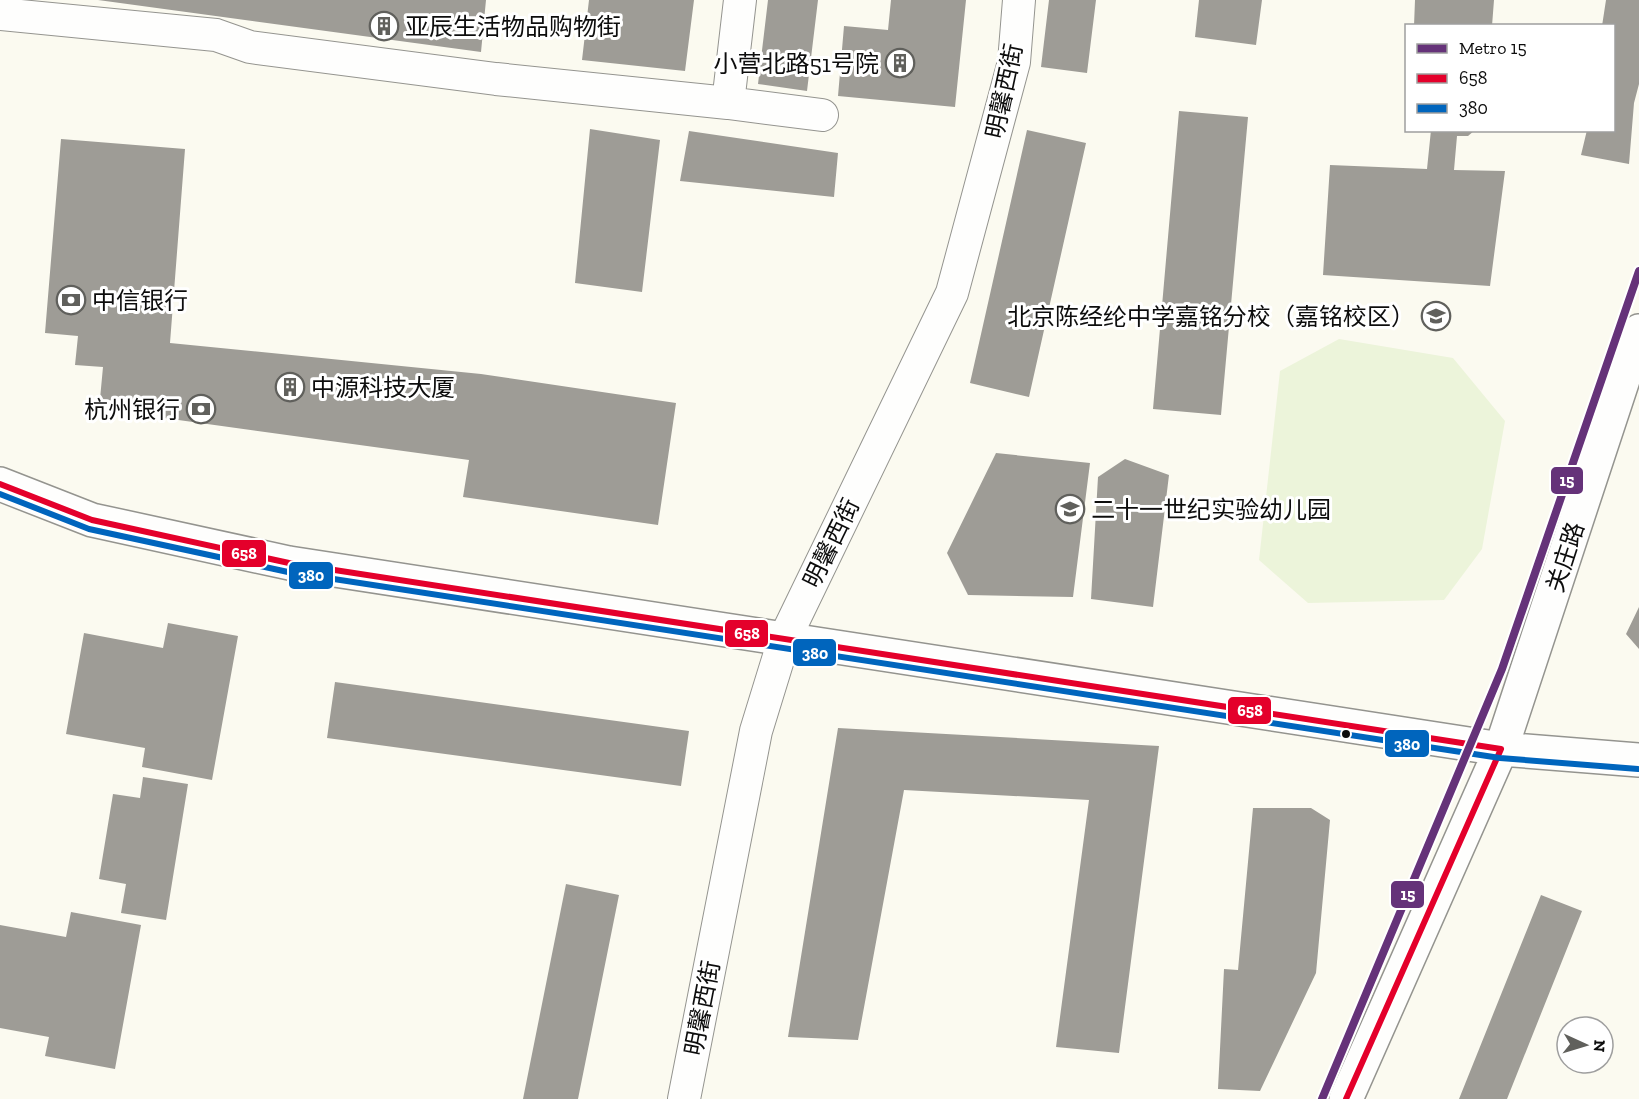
<svg xmlns="http://www.w3.org/2000/svg" width="1639" height="1099" viewBox="0 0 1639 1099" font-family="'Zilla Slab','Noto Sans SC',serif">
<style>
.pitch{fill:#ecf4da}
.building{fill:#9e9c96}
.lines{fill:none;stroke-linecap:round;stroke-linejoin:round}
.minor-casing{stroke:#94948f;stroke-width:34}
.tertiary-casing{stroke:#94948f;stroke-width:36}
.minor{stroke:#fefefd;stroke-width:32}
.tertiary{stroke:#fefefd;stroke-width:33}
.bus-1-casing{stroke:#fff;stroke-width:10}
.bus-2-casing{stroke:#fff;stroke-width:10}
.bus-1{stroke:#e4002b;stroke-width:6}
.bus-2{stroke:#0065bd;stroke-width:6}
.metro-1-casing{stroke:#fff;stroke-width:12}
.metro-1{stroke:#653279;stroke-width:8}
.bus-dot{fill:#0d0d0d;stroke:#fff;stroke-width:2}
.labels{text-anchor:middle;dominant-baseline:central;stroke-width:6;stroke-linejoin:round;paint-order:stroke}
.poi-label{font-size:24px;fill:#0d0d0d;stroke:#fff;text-anchor:start}
.street-label{font-size:24px;fill:#0d0d0d;stroke:#fff}
.line-badge{stroke:#fff;stroke-width:2}
.badge-label{font-size:16px;text-anchor:middle;font-weight:bold;fill:#fff}
</style>
<rect width="100%" height="100%" fill="#fbfaf0"/>
<path class="pitch" d="M 1339,339 L 1453,358 L 1505,421 L 1482,549 L 1444,600 L 1308,603 L 1259,560 L 1280,371 Z"/>
<path class="building" d="M 98,0 L 486,0 L 481,52 Z
M 589,0 L 694,0 L 685,71 L 582,60 Z
M 768,0 L 818,0 L 807,91 L 758,84 Z
M 891,0 L 966,0 L 955,107 L 838,96 L 844,26 L 888,30 Z
M 1049,0 L 1096,0 L 1087,73 L 1041,67 Z
M 1199,0 L 1262,0 L 1256,45 L 1195,37 Z
M 1415,0 L 1494,0 L 1492,26 L 1414,26 Z
M 1606,0 L 1639,0 L 1639,84 L 1634,103 L 1629,164 L 1581,155 L 1587,130 L 1614,130 L 1614,26 L 1602,26 Z
M 1179,111 L 1248,117 L 1221,415 L 1153,409 Z
M 590,129 L 660,140 L 642,292 L 575,283 Z
M 1027,130 L 1086,143 L 1029,397 L 970,383 Z
M 1431,130 L 1475,130 L 1468,136 L 1457,136 L 1454,170 L 1505,171 L 1490,286 L 1323,275 L 1330,165 L 1427,169 Z
M 689,131 L 838,153 L 834,197 L 680,181 Z
M 61,139 L 185,149 L 170,343 L 481,374 L 676,403 L 658,525 L 463,497 L 469,460 L 164,418 L 165,407 L 100,399 L 103,367 L 75,365 L 78,336 L 45,333 Z
M 996,453 L 1090,463 L 1073,597 L 968,595 L 947,553 Z
M 1125,459 L 1169,475 L 1153,607 L 1091,599 L 1098,477 Z
M 1639,607 L 1639,649 L 1626,634 Z
M 168,623 L 238,636 L 212,780 L 142,767 L 145,748 L 66,734 L 84,633 L 163,648 Z
M 335,682 L 689,731 L 681,786 L 327,738 Z
M 838,728 L 1159,746 L 1119,1053 L 1056,1047 L 1089,800 L 904,790 L 858,1040 L 788,1037 Z
M 143,777 L 188,784 L 166,920 L 121,913 L 126,884 L 99,879 L 113,794 L 140,798 Z
M 1253,808 L 1311,808 L 1330,820 L 1316,973 L 1260,1091 L 1218,1089 L 1224,969 L 1238,970 Z
M 566,884 L 619,895 L 578,1099 L 523,1099 Z
M 1541,895 L 1582,911 L 1507,1099 L 1459,1099 Z
M 71,912 L 141,925 L 115,1069 L 45,1056 L 49,1037 L 0,1028 L 0,925 L 66,937 Z"/>
<g class="lines">
<g class="minor-casing">
<path id="minor" d="M 0,14 L 216,35 L 250,47 L 496,79 L 728,103 L 822,115
M 728,103 L 740,0
M 684,1099 L 756,731 L 784,640 L 952,293 L 1014,62 L 1019,0"/>
</g>
<g class="tertiary-casing">
<path id="tertiary" d="M 0,484 L 92,520 L 289,563 L 1501,749 L 1639,760
M 1346,1099 L 1501,749 L 1639,331"/>
</g>
<use href="#minor" class="minor"/>
<use href="#tertiary" class="tertiary"/>
<g class="bus-1-casing">
<path id="bus-1" d="M 0,484 L 92,520 L 289,563 L 1501,749
M 1346,1099 L 1501,749"/>
</g>
<g class="bus-2-casing">
<path id="bus-2" d="M 0,494 L 89,529 L 288,572 L 1500,758 L 1638,769"/>
</g>
<use href="#bus-1" class="bus-1"/>
<use href="#bus-2" class="bus-2"/>
<g class="metro-1-casing">
<path id="metro-1" d="M 1322,1099 L 1502,669 L 1639,271"/>
</g>
<use href="#metro-1" class="metro-1"/>
</g>
<defs>
<g id="building-ring" transform="scale(1.5)"><circle r="9.5" fill="#fff" stroke="#60605c" stroke-width="1.5"/><path d="M-4-6H4V6H1V3H-1V6H-4ZM-2.5-4.3h1.7v1.8h-1.7ZM.8-4.3h1.7v1.8H.8ZM-2.5-1h1.7V.8h-1.7ZM.8-1h1.7V.8H.8Z" fill="#60605c"/></g>
<g id="bank-ring" transform="scale(1.5)"><circle r="9.5" fill="#fff" stroke="#60605c" stroke-width="1.5"/><path d="M-6-4H6V4H-6ZM0-2.3a2.3 2.3 0 1 0 0 4.6a2.3 2.3 0 1 0 0-4.6Z" fill="#60605c"/></g>
<g id="school-ring" transform="scale(1.5)"><circle r="9.5" fill="#fff" stroke="#60605c" stroke-width="1.5"/><path d="M0-5L7-2L0 1L-7-2ZM-4 1L0 2.5L4 1V4Q0 6-4 4Z" fill="#60605c"/></g>
</defs>
<g fill-rule="evenodd">
<use href="#building-ring" x="384" y="26"/>
<use href="#building-ring" x="900" y="63"/>
<use href="#bank-ring" x="71" y="300"/>
<use href="#school-ring" x="1436" y="316"/>
<use href="#building-ring" x="290" y="387"/>
<use href="#bank-ring" x="201" y="409"/>
<use href="#school-ring" x="1070" y="509"/>
</g>
<circle class="bus-dot" cx="1346" cy="734" r="5"/>
<g class="labels">
<g class="poi-label">
<text x="405" y="26">亚辰生活物品购物街</text>
<text x="879" y="63" text-anchor="end">小营北路51号院</text>
<text x="92" y="300">中信银行</text>
<text x="1415" y="316" text-anchor="end">北京陈经纶中学嘉铭分校（嘉铭校区）</text>
<text x="311" y="387">中源科技大厦</text>
<text x="180" y="409" text-anchor="end">杭州银行</text>
<text x="1091" y="509">二十一世纪实验幼儿园</text>
</g>
<g class="street-label">
<text transform="translate(1004 91) rotate(-78)">明馨西街</text>
<text transform="translate(831 543) rotate(-64)">明馨西街</text>
<text transform="translate(1565 557) rotate(-72)">关庄路</text>
<text transform="translate(702 1008) rotate(-79)">明馨西街</text>
</g>
</g>
<g class="line-badge">
<rect x="1550" y="466" width="34" height="29" rx="6" fill="#653279"/>
<rect x="221" y="539" width="46" height="29" rx="6" fill="#e4002b"/>
<rect x="288" y="561" width="46" height="29" rx="6" fill="#0065bd"/>
<rect x="724" y="619" width="45" height="29" rx="6" fill="#e4002b"/>
<rect x="792" y="638" width="45" height="29" rx="6" fill="#0065bd"/>
<rect x="1227" y="696" width="45" height="29" rx="6" fill="#e4002b"/>
<rect x="1384" y="729" width="46" height="29" rx="6" fill="#0065bd"/>
<rect x="1390" y="880" width="35" height="29" rx="6" fill="#653279"/>
</g>
<g class="badge-label">
<text x="1567" y="486">15</text>
<text x="244" y="559">658</text>
<text x="311" y="581">380</text>
<text x="747" y="639">658</text>
<text x="815" y="659">380</text>
<text x="1250" y="716">658</text>
<text x="1407" y="750">380</text>
<text x="1408" y="900">15</text>
</g>
<rect x="1405" y="24" width="210" height="108" fill="#ffffff" stroke="#9e9e9e" stroke-width="1.5"/>
<rect x="1417" y="44" width="30" height="9" fill="#653279" stroke="#9e9e9e" stroke-width="1.5"/>
<text x="1459" y="54" font-size="18" fill="#0d0d0d">Metro 15</text>
<rect x="1417" y="74" width="30" height="9" fill="#e4002b" stroke="#9e9e9e" stroke-width="1.5"/>
<text x="1459" y="84" font-size="18" fill="#0d0d0d">658</text>
<rect x="1417" y="104" width="30" height="9" fill="#0065bd" stroke="#9e9e9e" stroke-width="1.5"/>
<text x="1459" y="114" font-size="18" fill="#0d0d0d">380</text>
<g transform="translate(1585 1045) rotate(94)"><circle r="28" fill="#ffffff" stroke="#9e9e9e" stroke-width="1.5"/>
<path d="M0-4.5L10 22L0 15L-10 22Z" fill="#60605c"/>
<text y="-9" font-size="16" font-weight="bold" text-anchor="middle" fill="#0d0d0d">N</text>
</g>
</svg>
